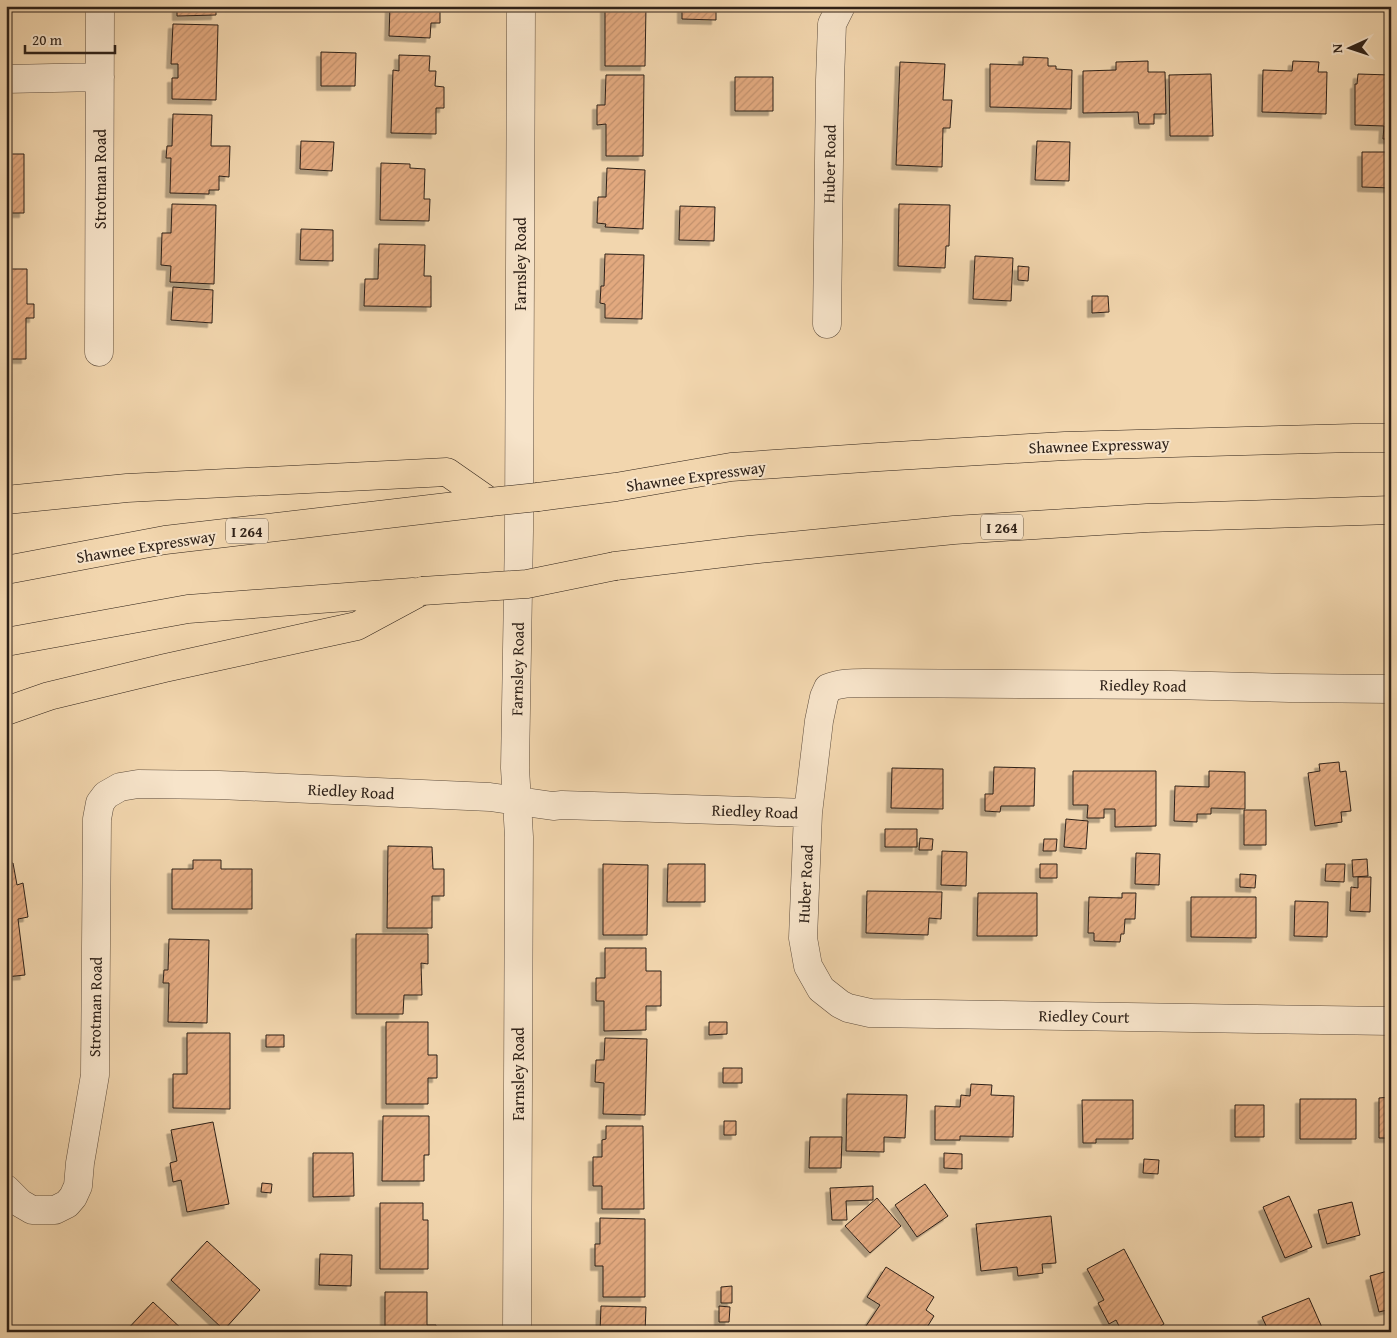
<svg xmlns="http://www.w3.org/2000/svg" width="1397" height="1338" viewBox="0 0 1397 1338" font-family="'Gentium Book Plus',serif">
<style>
.building{fill:url(#building-hatch);stroke:#2e2118;filter:url(#shadow)}
.lines{fill:none;stroke-linecap:round;stroke-linejoin:round}
.minor-casing{stroke:#5f4e3e;stroke-width:29}
.highway-casing{stroke:#2e2118;stroke-width:29}
.minor{stroke:#f7e4ca;stroke-width:28}
.highway{stroke:#f2d6ae;stroke-width:28}
.highway-bridge-casing{stroke:#2e2118;stroke-width:29;stroke-linecap:butt}
.highway-bridge{stroke:#f2d6ae;stroke-width:28}
.labels{text-anchor:middle;dominant-baseline:central;stroke-width:4;stroke-linejoin:round;paint-order:stroke}
.shield{fill:#f7e4ca;stroke:#6a5c4d;stroke-width:1}
.shield-label{font-size:15px;font-weight:bold;fill:#2e2118}
.street-label{font-size:16px;fill:#2e2118;stroke:#f7e4ca}
</style>
<defs>
<pattern id="building-hatch" width="6" height="6" patternUnits="userSpaceOnUse" patternTransform="scale(1.25)"><rect width="6" height="6" fill="#e2a97f"/><path d="M-1 1l2-2M0 6l6-6M5 7l2-2" fill="none" stroke="#c2916d"/></pattern>
<filter id="shadow"><feDropShadow dx="-4.5" dy="4.5" stdDeviation="0" flood-color="#0004"/></filter>
</defs>
<rect width="100%" height="100%" fill="#f2d6ae"/>
<filter id="stains"><feTurbulence type="fractalNoise" baseFrequency=".004" numOctaves="4"/><feColorMatrix values="0 0 0 0 .2 0 0 0 0 .09 0 0 0 0 .02 0 0 0 .5 -.17"/></filter>
<radialGradient id="worn" r=".72"><stop offset=".6" stop-color="#630" stop-opacity="0"/><stop offset="1" stop-color="#630" stop-opacity=".3"/></radialGradient>
<path class="building" d="M 177,6 L 216,6 L 216,15 L 177,16 Z
M 390,6 L 440,6 L 440,23 L 431,23 L 430,38 L 389,36 Z
M 605,6 L 646,6 L 645,66 L 605,66 Z
M 682,6 L 716,6 L 716,20 L 682,19 Z
M 173,24 L 218,25 L 216,100 L 172,99 L 172,78 L 178,78 L 178,64 L 171,64 Z
M 321,52 L 356,53 L 355,86 L 321,86 Z
M 399,55 L 430,56 L 429,71 L 436,71 L 435,86 L 444,87 L 444,108 L 436,108 L 436,134 L 391,133 L 393,70 L 399,71 Z
M 1023,57 L 1048,58 L 1048,66 L 1056,66 L 1056,69 L 1072,70 L 1071,109 L 990,107 L 990,64 L 1023,65 Z
M 1148,61 L 1148,72 L 1165,72 L 1166,114 L 1154,114 L 1154,124 L 1139,124 L 1138,112 L 1083,113 L 1083,71 L 1116,70 L 1116,62 Z
M 1293,61 L 1319,62 L 1318,72 L 1327,72 L 1326,114 L 1262,112 L 1263,70 L 1292,71 Z
M 900,62 L 945,64 L 943,100 L 952,100 L 950,128 L 943,128 L 942,167 L 896,165 Z
M 1211,74 L 1213,136 L 1170,136 L 1169,75 Z
M 1358,74 L 1391,75 L 1391,139 L 1383,139 L 1384,126 L 1355,125 L 1355,84 L 1357,84 Z
M 606,75 L 644,75 L 643,156 L 606,156 L 606,124 L 597,125 L 597,105 L 605,105 Z
M 735,77 L 773,77 L 773,111 L 735,111 Z
M 173,114 L 212,115 L 211,146 L 230,146 L 229,177 L 219,176 L 219,190 L 209,190 L 209,194 L 170,193 L 171,158 L 166,158 L 167,146 L 172,146 Z
M 301,141 L 334,142 L 332,171 L 300,169 Z
M 1037,141 L 1070,142 L 1069,181 L 1035,180 Z
M 1362,152 L 1391,152 L 1391,188 L 1362,187 Z
M 6,154 L 24,154 L 24,213 L 6,213 Z
M 381,163 L 410,164 L 410,168 L 425,169 L 424,199 L 430,199 L 429,221 L 380,220 Z
M 607,168 L 645,170 L 643,229 L 605,227 L 606,224 L 597,223 L 598,197 L 606,197 Z
M 172,204 L 216,205 L 214,284 L 170,282 L 171,266 L 161,265 L 162,233 L 171,233 Z
M 899,204 L 950,205 L 949,246 L 946,246 L 945,268 L 898,266 Z
M 680,206 L 715,207 L 714,241 L 679,240 Z
M 301,229 L 333,230 L 333,261 L 300,260 Z
M 379,244 L 425,245 L 424,276 L 431,276 L 431,307 L 364,306 L 365,279 L 378,279 Z
M 605,254 L 644,255 L 642,319 L 605,318 L 605,304 L 600,303 L 601,286 L 604,286 Z
M 975,256 L 1013,258 L 1011,301 L 973,299 Z
M 1018,266 L 1029,267 L 1028,281 L 1018,280 Z
M 6,269 L 27,269 L 27,304 L 34,304 L 34,318 L 26,318 L 26,359 L 6,359 Z
M 173,287 L 213,290 L 212,323 L 171,320 Z
M 1092,296 L 1108,296 L 1109,312 L 1092,313 Z
M 1339,762 L 1340,772 L 1346,771 L 1351,811 L 1341,812 L 1342,822 L 1315,826 L 1308,773 L 1320,771 L 1319,764 Z
M 994,767 L 1035,768 L 1034,806 L 1001,806 L 1000,812 L 985,811 L 985,794 L 993,794 Z
M 892,768 L 943,769 L 943,809 L 891,808 Z
M 1073,771 L 1156,771 L 1156,826 L 1115,827 L 1115,809 L 1104,809 L 1104,818 L 1087,818 L 1088,805 L 1073,805 Z
M 1209,771 L 1245,772 L 1245,809 L 1211,808 L 1211,814 L 1197,814 L 1197,822 L 1174,821 L 1175,786 L 1209,787 Z
M 1244,810 L 1266,810 L 1266,845 L 1244,845 Z
M 1066,819 L 1088,821 L 1086,849 L 1064,847 Z
M 885,829 L 917,829 L 917,847 L 885,847 Z
M 920,838 L 933,839 L 932,850 L 919,850 Z
M 1044,839 L 1057,839 L 1056,851 L 1043,851 Z
M 388,846 L 432,847 L 433,869 L 444,869 L 444,896 L 432,896 L 432,928 L 387,928 Z
M 942,851 L 967,852 L 966,886 L 941,885 Z
M 1136,853 L 1160,854 L 1159,885 L 1135,884 Z
M 1367,859 L 1368,876 L 1353,877 L 1352,860 Z
M 193,860 L 221,860 L 221,869 L 252,869 L 252,909 L 172,909 L 172,869 L 193,869 Z
M 13,863 L 17,885 L 23,883 L 28,917 L 18,919 L 25,975 L 6,977 L 6,864 Z
M 603,864 L 648,865 L 647,935 L 603,935 Z
M 668,864 L 705,864 L 705,902 L 667,902 Z
M 1040,864 L 1057,864 L 1057,878 L 1040,878 Z
M 1326,864 L 1345,864 L 1344,882 L 1325,881 Z
M 1240,874 L 1256,875 L 1255,888 L 1240,887 Z
M 1358,877 L 1371,877 L 1370,912 L 1350,911 L 1351,887 L 1358,888 Z
M 867,891 L 942,892 L 941,919 L 929,918 L 928,935 L 866,933 Z
M 978,893 L 1037,893 L 1037,936 L 977,936 Z
M 1122,893 L 1136,893 L 1135,919 L 1125,919 L 1124,934 L 1121,934 L 1120,942 L 1094,941 L 1094,933 L 1088,933 L 1089,897 L 1122,898 Z
M 1191,897 L 1256,897 L 1256,938 L 1191,937 Z
M 1295,901 L 1328,902 L 1327,937 L 1294,936 Z
M 356,934 L 428,934 L 428,964 L 421,963 L 422,995 L 404,995 L 403,1014 L 356,1014 Z
M 169,939 L 209,940 L 207,1023 L 168,1022 L 169,983 L 163,983 L 164,970 L 168,970 Z
M 605,948 L 646,948 L 646,971 L 661,971 L 661,1006 L 646,1006 L 646,1030 L 604,1031 L 604,1001 L 596,1001 L 596,978 L 605,978 Z
M 386,1022 L 428,1022 L 428,1055 L 437,1055 L 437,1078 L 428,1078 L 428,1104 L 386,1104 Z
M 709,1022 L 727,1022 L 727,1034 L 709,1035 Z
M 187,1033 L 230,1033 L 230,1109 L 173,1108 L 173,1074 L 187,1074 Z
M 266,1035 L 284,1035 L 284,1047 L 266,1047 Z
M 605,1038 L 647,1039 L 645,1115 L 603,1114 L 604,1083 L 595,1082 L 596,1060 L 604,1060 Z
M 723,1068 L 742,1068 L 742,1083 L 723,1083 Z
M 971,1084 L 992,1085 L 991,1095 L 1014,1096 L 1013,1137 L 960,1136 L 960,1140 L 935,1140 L 935,1106 L 960,1107 L 961,1095 L 970,1096 Z
M 847,1094 L 907,1095 L 905,1138 L 884,1137 L 884,1152 L 846,1151 Z
M 1391,1097 L 1391,1138 L 1379,1138 L 1379,1098 Z
M 1300,1099 L 1356,1099 L 1356,1139 L 1300,1139 Z
M 1082,1100 L 1133,1100 L 1133,1139 L 1096,1139 L 1096,1143 L 1083,1143 Z
M 1235,1105 L 1264,1105 L 1264,1137 L 1235,1137 Z
M 383,1116 L 429,1116 L 429,1155 L 424,1155 L 424,1181 L 382,1181 Z
M 724,1121 L 736,1121 L 736,1135 L 724,1135 Z
M 213,1122 L 229,1204 L 187,1212 L 181,1180 L 173,1182 L 170,1163 L 177,1161 L 171,1130 Z
M 606,1126 L 643,1126 L 644,1209 L 602,1209 L 602,1186 L 593,1186 L 593,1157 L 602,1157 L 602,1140 L 606,1139 Z
M 810,1137 L 842,1137 L 841,1168 L 809,1168 Z
M 313,1153 L 353,1153 L 354,1196 L 313,1197 Z
M 944,1153 L 962,1154 L 962,1169 L 944,1168 Z
M 1144,1159 L 1159,1160 L 1158,1174 L 1143,1173 Z
M 262,1183 L 272,1184 L 271,1193 L 261,1192 Z
M 925,1184 L 948,1216 L 917,1237 L 895,1205 Z
M 873,1186 L 873,1200 L 846,1201 L 847,1220 L 832,1220 L 830,1188 Z
M 1289,1196 L 1312,1247 L 1285,1258 L 1263,1207 Z
M 877,1198 L 901,1226 L 870,1253 L 845,1226 Z
M 1352,1202 L 1360,1235 L 1327,1244 L 1318,1210 Z
M 380,1203 L 423,1203 L 423,1220 L 428,1220 L 428,1269 L 380,1269 Z
M 1051,1216 L 1056,1263 L 1042,1264 L 1043,1273 L 1018,1276 L 1017,1267 L 981,1271 L 976,1224 Z
M 600,1218 L 645,1219 L 645,1297 L 603,1297 L 603,1266 L 595,1266 L 595,1244 L 600,1244 Z
M 207,1241 L 260,1290 L 224,1330 L 171,1280 Z
M 1124,1249 L 1164,1324 L 1150,1332 L 1122,1332 L 1116,1320 L 1109,1324 L 1098,1303 L 1104,1300 L 1087,1269 Z
M 320,1254 L 352,1255 L 351,1286 L 319,1285 Z
M 886,1267 L 934,1297 L 926,1310 L 934,1316 L 924,1332 L 916,1330 L 915,1332 L 869,1332 L 864,1329 L 880,1305 L 867,1297 Z
M 1391,1270 L 1391,1309 L 1379,1312 L 1370,1276 Z
M 732,1286 L 732,1303 L 721,1303 L 721,1287 Z
M 385,1292 L 427,1292 L 427,1325 L 436,1325 L 436,1332 L 385,1332 Z
M 1309,1298 L 1324,1332 L 1269,1332 L 1262,1317 Z
M 153,1302 L 185,1332 L 125,1332 Z
M 601,1306 L 646,1307 L 645,1332 L 600,1332 Z
M 719,1306 L 730,1307 L 729,1322 L 719,1322 Z"/>
<g class="lines">
<g class="minor-casing">
<path id="minor" d="M 6,79 L 100,77
M 827,324 L 830,80 L 832,24 L 841,6
M 99,352 L 100,6
M 1391,689 L 1289,688 L 1171,685 L 864,683 C 851,683 840,683 828,688 L 824,697 L 819,721 L 808,813 L 803,938 L 808,966 L 821,989 L 840,1004 L 848,1008 L 870,1013 L 1391,1021
M 6,1189 L 20,1203 L 32,1210 L 55,1210 L 67,1204 L 73,1197 L 78,1186 L 80,1163 L 95,1075 L 97,819 L 100,803 L 106,795 L 120,787 L 138,784 L 219,785 L 490,797 L 553,806 L 562,805 L 808,813
M 517,1332 L 519,837 L 515,768 L 519,531 L 521,6"/>
</g>
<g class="highway-casing">
<path id="highway" d="M 538,497 L 616,487 L 731,467 L 879,457 L 1065,446 L 1354,438 L 1391,438
M 6,500 L 127,488 L 447,472 L 490,502
M 615,566 L 749,550 L 954,530 L 1147,518 L 1391,510
M 6,570 L 165,540 L 490,502
M 6,642 L 188,609 L 413,592
M 6,711 L 49,696 L 165,668 L 357,626 L 422,591"/>
</g>
<use href="#minor" class="minor"/>
<use href="#highway" class="highway"/>
<g class="highway-bridge-casing">
<path id="highway-bridge" d="M 490,502 L 538,497
M 422,591 L 527,584 L 615,566"/>
</g>
<use href="#highway-bridge" class="highway-bridge"/>
</g>
<g class="labels">
<g class="shield">
<rect x="981" y="514.5" width="42" height="25" rx="4"/>
<rect x="226" y="518.5" width="42" height="25" rx="4"/>
</g>
<g class="shield-label">
<text x="1002" y="527">I 264</text>
<text x="247" y="531">I 264</text>
</g>
<g class="street-label">
<text transform="translate(829 164) rotate(-89)">Huber Road</text>
<text transform="translate(100 179) rotate(-90)">Strotman Road</text>
<text transform="translate(520 264) rotate(-90)">Farnsley Road</text>
<text transform="translate(1099 445) rotate(-2)">Shawnee Expressway</text>
<text transform="translate(696 476) rotate(-8)">Shawnee Expressway</text>
<text transform="translate(146 546) rotate(-9)">Shawnee Expressway</text>
<text transform="translate(517 669) rotate(-89)">Farnsley Road</text>
<text transform="translate(1143 685) rotate(1)">Riedley Road</text>
<text transform="translate(351 791) rotate(3)">Riedley Road</text>
<text transform="translate(755 811) rotate(2)">Riedley Road</text>
<text transform="translate(805 884) rotate(-87)">Huber Road</text>
<text transform="translate(95 1007) rotate(-89)">Strotman Road</text>
<text transform="translate(1084 1016) rotate(1)">Riedley Court</text>
<text transform="translate(518 1074) rotate(-90)">Farnsley Road</text>
</g>
</g>
<rect width="1397" height="1338" fill="none" stroke="#f2d6ae" stroke-width="25"/>
<rect x="8" y="8" width="1382" height="1323" fill="none" stroke="#2e2118" stroke-width="2.5"/>
<rect x="12" y="12" width="1372" height="1313" fill="none" stroke="#2e2118"/>
<g transform="translate(1350 48) rotate(267)" stroke="#f7e4ca" stroke-width="4" paint-order="stroke">
<path d="M0-4L9 19L0 12L-9 19Z" fill="#2e2118"/>
<text y="-8" font-size="14" font-weight="bold" text-anchor="middle" fill="#2e2118">N</text>
</g>
<path d="M25 45v8h90v-8" fill="none" stroke="#2e2118" stroke-width="2.5"/>
<text x="32" y="45" font-size="15" fill="#2e2118" stroke="#f7e4ca" stroke-width="4" paint-order="stroke">20 m</text>
<rect width="100%" height="100%" filter="url(#stains)"/>
<rect width="100%" height="100%" fill="url(#worn)"/>
</svg>
